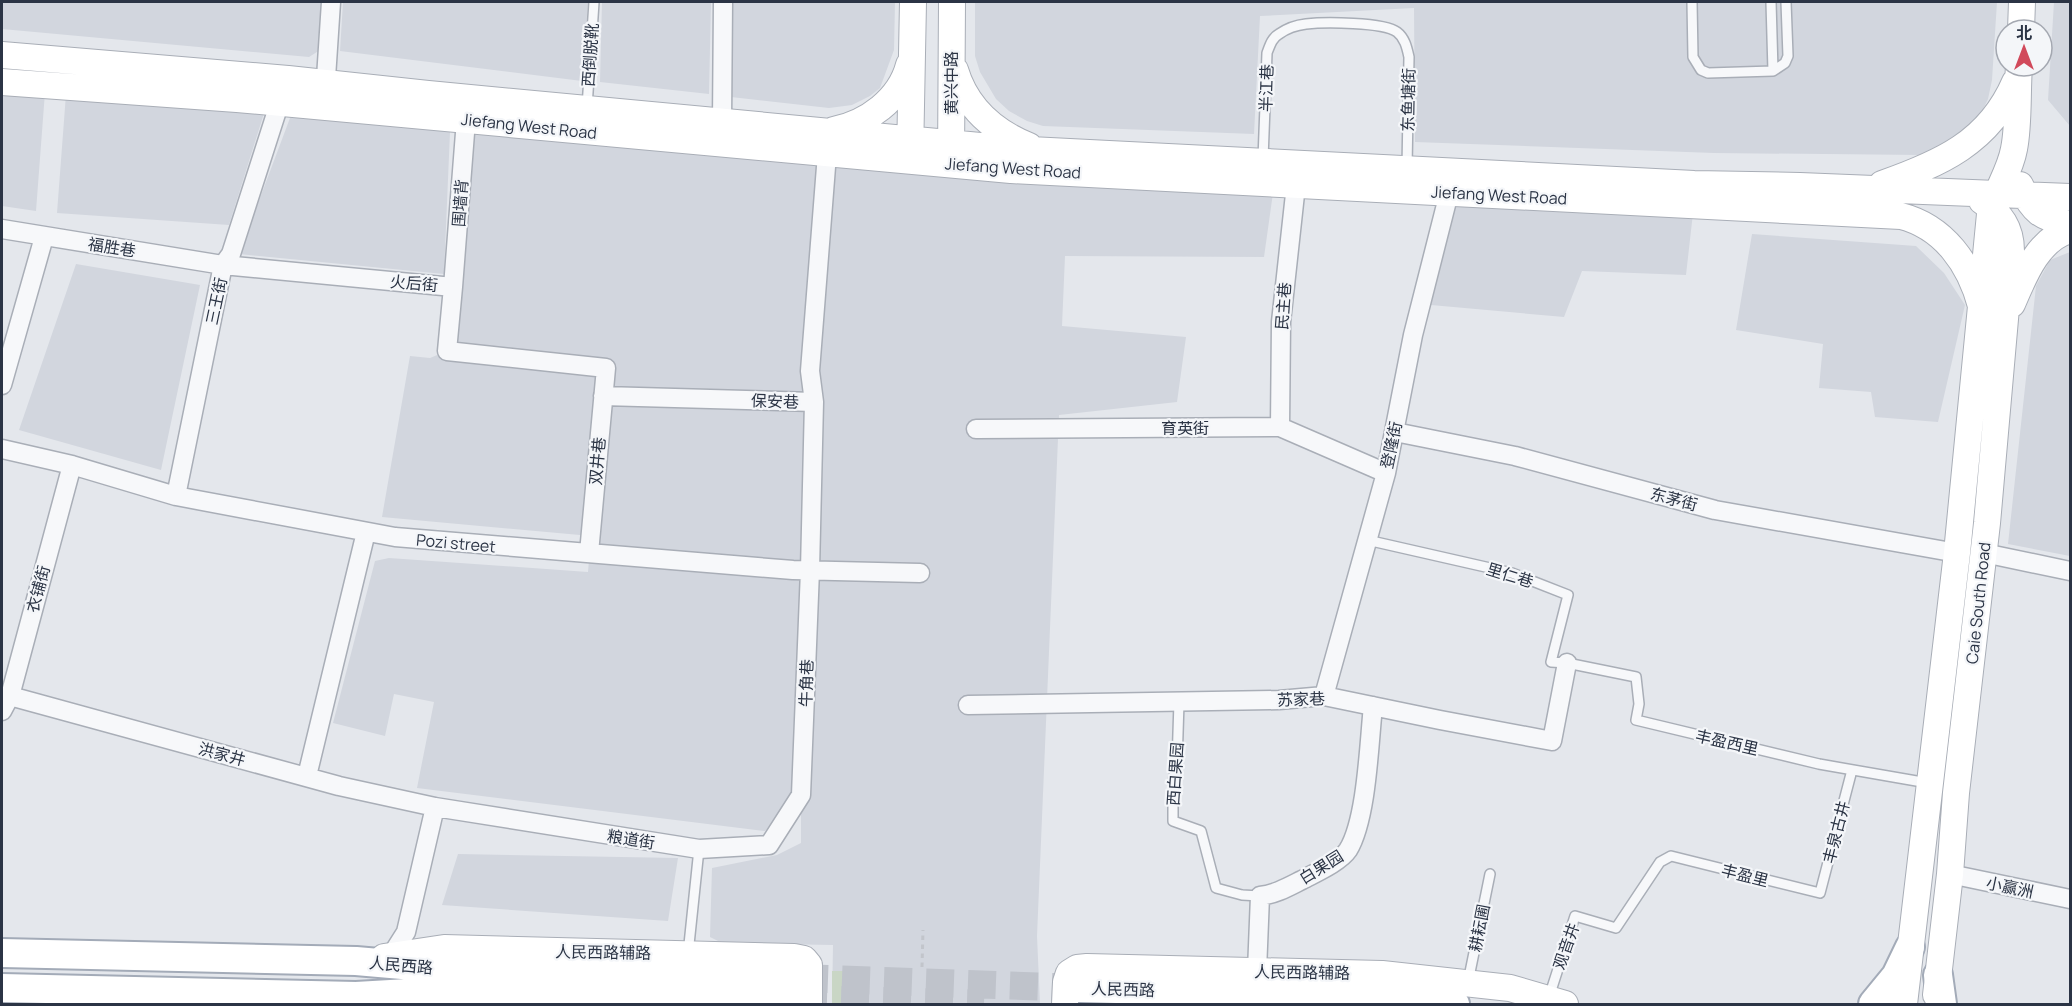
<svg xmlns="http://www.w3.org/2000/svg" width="2072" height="1006" viewBox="0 0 2072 1006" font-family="Manrope,'Noto Sans SC',sans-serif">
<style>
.built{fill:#d2d6de}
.green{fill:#c9d6c5}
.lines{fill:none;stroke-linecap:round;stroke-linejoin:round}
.primary-tunnel{stroke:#bfc3cb;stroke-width:28;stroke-dasharray:28 14;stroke-linecap:butt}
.lane-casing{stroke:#a9aeb7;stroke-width:12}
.street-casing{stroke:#a9aeb7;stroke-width:21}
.secondary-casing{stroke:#a9aeb7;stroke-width:28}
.primary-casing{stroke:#a3abb8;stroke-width:32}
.path{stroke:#c2c5cb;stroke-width:3;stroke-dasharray:4.5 4.5;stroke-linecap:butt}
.lane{stroke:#f7f8fa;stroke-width:9}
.street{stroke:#f7f8fa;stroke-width:18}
.secondary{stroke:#fff;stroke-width:26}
.primary{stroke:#fff;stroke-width:28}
.labels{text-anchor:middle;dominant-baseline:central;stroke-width:4.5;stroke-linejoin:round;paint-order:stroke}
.street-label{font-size:16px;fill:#2b3445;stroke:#f4f6f9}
</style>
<rect width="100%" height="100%" fill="#e4e7ec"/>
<path class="built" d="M 2,2 L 331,2 L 328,45 L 309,57 L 2,29 Z
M 343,2 L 588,2 L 582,81 L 340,51 Z
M 602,2 L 711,2 L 709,94 L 600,82 Z
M 733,2 L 895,2 L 894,50 L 880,88 L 870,96 L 852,105 L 829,108 L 731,97 Z
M 975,2 L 1997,2 L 1992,80 L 1988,99 L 1979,118 L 1938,151 L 1921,155 L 1714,153 L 1415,142 L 1414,8 L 1260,16 L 1254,134 L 1043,126 L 1027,121 L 1009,111 L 996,99 L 980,72 L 975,56 Z
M 2054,2 L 2070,2 L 2070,126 L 2048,100 Z
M 2,89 L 45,92 L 36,211 L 2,206 Z
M 66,94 L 265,110 L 229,225 L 57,213 Z
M 293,110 L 450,132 L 444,274 L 239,254 Z
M 465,125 L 1273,193 L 1264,257 L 1065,256 L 1062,326 L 1186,337 L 1177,402 L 1059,415 L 1037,936 L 1040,1004 L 832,1004 L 833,945 L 722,943 L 710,937 L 712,868 L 777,855 L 801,843 L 801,796 L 765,831 L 417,788 L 434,702 L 394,694 L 385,736 L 333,723 L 375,561 L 389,558 L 588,572 L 591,536 L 382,517 L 410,356 L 430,358 L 447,351 Z
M 1455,202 L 1693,213 L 1686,275 L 1582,271 L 1564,317 L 1431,305 Z
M 1752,234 L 1916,246 L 1944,273 L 1965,305 L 1938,422 L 1875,417 L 1871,392 L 1819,388 L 1823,344 L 1736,330 Z
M 2070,252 L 2070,556 L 2008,544 L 2036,286 L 2050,260 Z
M 76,264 L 200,285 L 161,470 L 19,430 Z
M 458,854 L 678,858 L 668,921 L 442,905 Z"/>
<path class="green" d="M 832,971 L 856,971 L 856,1004 L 832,1004 Z"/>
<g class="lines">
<path class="primary-tunnel" d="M 800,978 L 1079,988
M 799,999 L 984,1004"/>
<g class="lane-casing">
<path id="lane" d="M 1692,2 L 1693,57 L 1701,70 L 1708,73 L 1773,71 L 1785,63 L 1788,56 L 1786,2
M 1771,2 L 1773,71
M 587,107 L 594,2
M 1263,159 L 1267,53 C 1270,45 1272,38 1279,34 C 1286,29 1297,25 1306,24 C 1324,22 1384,22 1397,32 C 1405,38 1407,48 1409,57 L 1407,167
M 1367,540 L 1512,573 L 1568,595 L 1551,662 L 1567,663 L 1636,677 L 1639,704 L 1636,720 L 1819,764 L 1928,783
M 1179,702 L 1177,764 L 1173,780 L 1173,821 L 1201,831 L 1216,888 L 1242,895 L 1260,896
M 688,954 L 699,849
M 1468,982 L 1490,874
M 1549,997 L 1575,916 L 1616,928 L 1660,862 L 1671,856 L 1820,893 L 1852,770"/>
</g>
<g class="street-casing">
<path id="street" d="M 325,93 L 331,2
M 722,121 L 723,2
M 2,229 L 223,265 L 453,287 L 447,351 L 606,368 L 589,553
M 453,287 L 466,120
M 2,385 L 44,237
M 814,402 L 810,371 L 827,154
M 1280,427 L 1281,322 L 1296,185
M 976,429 L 1280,427 L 1386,473
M 1395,432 L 1515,456 L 1715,510 L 1957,553
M 2,449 L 72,465 L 176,496 L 395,537 L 793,570 L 920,573
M 176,496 L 223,265 L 231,254 L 283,92
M 1984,553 L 2070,571
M 10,696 L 339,786 L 435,807 L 699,849 L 769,845 L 801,795 L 810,570 L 814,402 L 603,396
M 1324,696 L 1386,473 L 1413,335 L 1449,193
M 968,705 L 1279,700 L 1324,696 L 1440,720 L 1552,741 L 1567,663
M 2,711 L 10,696 L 72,465
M 307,776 L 366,532
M 1950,874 L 2070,899
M 383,957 L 394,951 L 406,932 L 435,807
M 1257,971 L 1260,896 C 1276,894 1288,887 1302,880 C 1315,873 1340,862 1348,850 C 1367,819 1369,743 1373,706"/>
</g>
<g class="secondary-casing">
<path id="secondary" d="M 2021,30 L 2022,2
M 2,55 L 288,79 L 428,94 L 1012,149 L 1694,184 L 1800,186 L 2070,197
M 955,70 C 966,107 994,132 1029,146
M 2,82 L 237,99 L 1011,170 L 1901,216 C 1944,227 1970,264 1981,306
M 834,130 C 867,123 900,100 909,65
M 910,157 L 913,2
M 951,161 L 952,2
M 1882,184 C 1939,164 1989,143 2015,82
M 2020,185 C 2033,212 2041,218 2070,224
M 2012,304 C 2024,276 2038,239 2070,230
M 384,957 L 444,948 L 794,957 L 804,959 L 809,965 L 809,1004
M 1936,995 L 1950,874 L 1956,793 L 1987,523 L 2011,251 C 2011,228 2001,214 1982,201
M 1065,1004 L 1066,982 L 1069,973 L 1077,968 L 1087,967 L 1382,974 L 1510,988 L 1565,1004
M 1904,1004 L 1957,553 L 1990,214 C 1995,192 2010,172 2014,149 C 2019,125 2017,92 2019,66"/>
</g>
<g class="primary-casing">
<path id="primary" d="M 2,953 L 356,961 L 460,970 L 800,978
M 1938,975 L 1942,1004
M 2,988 L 356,996 L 443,991 L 799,999
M 1079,988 L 1340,995 L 1455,1004
M 1873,1004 L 1896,976 L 1910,947"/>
</g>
<path class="path" d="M 922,967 L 923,930"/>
<use href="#lane" class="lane"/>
<use href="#street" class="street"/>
<use href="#secondary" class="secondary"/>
<use href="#primary" class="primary"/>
</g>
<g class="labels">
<g class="street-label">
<text transform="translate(590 55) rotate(-86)">西倒脱靴</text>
<text transform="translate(951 83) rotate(-90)">黄兴中路</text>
<text transform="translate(1266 88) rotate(-88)">半江巷</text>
<text transform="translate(1408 100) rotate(-89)">东鱼塘街</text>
<text transform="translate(529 126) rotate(6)">Jiefang West Road</text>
<text transform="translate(1013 168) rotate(4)">Jiefang West Road</text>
<text transform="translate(1499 195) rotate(3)">Jiefang West Road</text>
<text transform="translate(460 203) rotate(-86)">围墙背</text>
<text transform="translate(112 247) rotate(9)">福胜巷</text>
<text transform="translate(414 283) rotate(5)">火后街</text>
<text transform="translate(216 301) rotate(-78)">三王街</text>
<text transform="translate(1283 306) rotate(-86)">民主巷</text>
<text transform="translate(775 401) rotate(2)">保安巷</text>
<text x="1185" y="428">育英街</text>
<text transform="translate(1391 445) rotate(-78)">登隆街</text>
<text transform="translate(597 461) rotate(-85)">双井巷</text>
<text transform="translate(1674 499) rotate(15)">东茅街</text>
<text transform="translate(456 543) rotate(5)">Pozi street</text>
<text transform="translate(1510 575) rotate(17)">里仁巷</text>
<text transform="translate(38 589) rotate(-75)">衣铺街</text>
<text transform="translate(1978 603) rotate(-84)">Caie South Road</text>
<text transform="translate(806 683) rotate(-88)">牛角巷</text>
<text transform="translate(1301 699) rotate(-2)">苏家巷</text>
<text transform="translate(1727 742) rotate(13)">丰盈西里</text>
<text transform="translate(222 754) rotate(15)">洪家井</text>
<text transform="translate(1175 774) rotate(-86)">西白果园</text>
<text transform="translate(1836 832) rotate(-76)">丰泉古井</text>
<text transform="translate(631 839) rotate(9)">粮道街</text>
<text transform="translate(1321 867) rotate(-32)">白果园</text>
<text transform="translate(1745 875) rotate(14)">丰盈里</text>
<text transform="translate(2010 887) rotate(12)">小赢洲</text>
<text transform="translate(1479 928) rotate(-79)">耕耘圃</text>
<text transform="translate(1566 946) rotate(-71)">观音井</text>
<text transform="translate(603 952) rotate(1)">人民西路辅路</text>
<text transform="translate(401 965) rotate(5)">人民西路</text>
<text transform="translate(1302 972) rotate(1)">人民西路辅路</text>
<text transform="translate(1123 989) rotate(2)">人民西路</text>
</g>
</g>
<rect width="2072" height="1006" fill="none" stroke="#2b3445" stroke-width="6"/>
<g transform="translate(2024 48)"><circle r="28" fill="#f4f6f9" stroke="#a4a8b1" stroke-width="1.5"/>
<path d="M0-4.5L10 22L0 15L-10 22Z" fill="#d1495b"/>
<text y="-9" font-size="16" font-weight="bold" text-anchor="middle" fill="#2b3445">北</text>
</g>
</svg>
